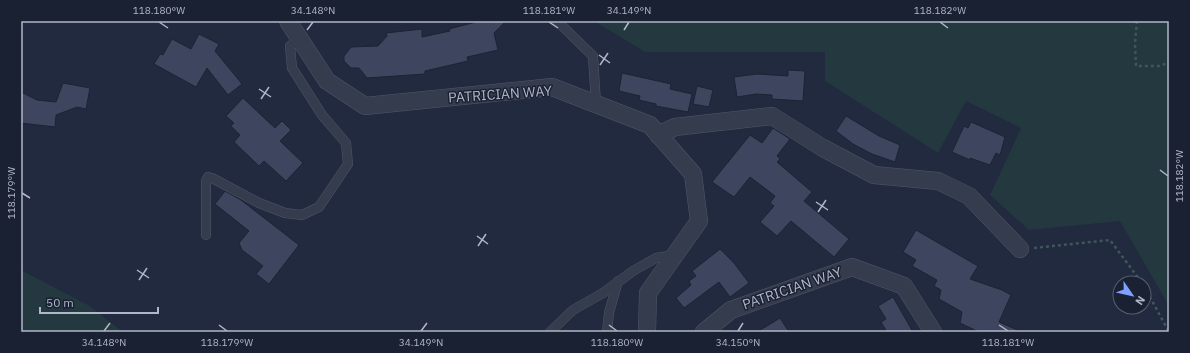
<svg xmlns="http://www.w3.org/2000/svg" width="1190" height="353" viewBox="0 0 1190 353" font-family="'IBM Plex Sans',sans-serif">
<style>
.green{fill:#23383f}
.building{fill:#3d465e;stroke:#1c2334}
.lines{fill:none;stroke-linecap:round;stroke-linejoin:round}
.lane-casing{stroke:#505768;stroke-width:10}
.street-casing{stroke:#505768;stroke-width:18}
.path{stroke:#41555c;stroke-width:2.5;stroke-dasharray:3 3;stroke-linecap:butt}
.lane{stroke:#353c4d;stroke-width:9}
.street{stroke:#353c4d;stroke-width:17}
.ticks{fill:none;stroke:#b1b7c9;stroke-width:1.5}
.labels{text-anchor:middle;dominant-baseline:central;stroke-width:3;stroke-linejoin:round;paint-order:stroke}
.street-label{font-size:14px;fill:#b1b7c9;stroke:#1a2132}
.neatline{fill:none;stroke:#b1b7c9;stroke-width:1.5}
.ticks-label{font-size:10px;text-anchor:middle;fill:#b1b7c9}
</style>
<rect width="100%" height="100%" fill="#212a3e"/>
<path class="green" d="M 594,21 L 1169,21 L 1169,306 L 1120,221 L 1029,230 L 990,195 L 1021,128 L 966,101 L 938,153 L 825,81 L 825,52 L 645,52 Z
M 21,270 L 88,305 L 123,332 L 21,332 Z"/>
<path class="building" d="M 480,21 L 506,21 L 494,33 L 498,50 L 467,57 L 468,61 L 425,71 L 425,74 L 367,78 L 359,68 L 351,68 L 344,61 L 344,56 L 351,47 L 378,46 L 387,36 L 386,33 L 422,29 L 422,37 L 450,31 L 449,29 Z
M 199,34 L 219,44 L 215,51 L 242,84 L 228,95 L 207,68 L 196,87 L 154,64 L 160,54 L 163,55 L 172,39 L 191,49 Z
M 788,70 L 805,71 L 803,101 L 772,99 L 772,95 L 756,94 L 737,97 L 734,77 L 757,74 L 788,76 Z
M 622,73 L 671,84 L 670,89 L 692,94 L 688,112 L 656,106 L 656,104 L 639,100 L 640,96 L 619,91 Z
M 63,83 L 90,88 L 86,109 L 77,107 L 56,115 L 55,127 L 21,123 L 21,92 L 37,100 L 56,102 Z
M 697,86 L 713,90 L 709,107 L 693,104 Z
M 243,98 L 275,128 L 282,121 L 291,130 L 280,141 L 303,163 L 286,181 L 264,161 L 259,166 L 234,142 L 240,135 L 231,126 L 234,123 L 226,116 Z
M 846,116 L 879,136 L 900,145 L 895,162 L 872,154 L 853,144 L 836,131 Z
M 971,122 L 1005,137 L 1000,155 L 996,153 L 990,165 L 970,158 L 970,160 L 952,152 L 964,126 L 968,128 Z
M 773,128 L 790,139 L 777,156 L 780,159 L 777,162 L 812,192 L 804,201 L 849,239 L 834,257 L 791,221 L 777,236 L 760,222 L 774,206 L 770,203 L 775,196 L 750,177 L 734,197 L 712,182 L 750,135 L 762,143 Z
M 225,191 L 241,200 L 299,245 L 269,284 L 256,274 L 263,266 L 242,250 L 239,243 L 249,231 L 215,204 Z
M 916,230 L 978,266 L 970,279 L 1002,290 L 1011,295 L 999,322 L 1022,332 L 979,332 L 960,323 L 962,312 L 939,299 L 941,290 L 934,286 L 937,280 L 912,266 L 916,260 L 903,252 Z
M 720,249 L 734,263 L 749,283 L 730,297 L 719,282 L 684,308 L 676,298 L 691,285 L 689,281 L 696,276 L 692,271 Z
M 893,297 L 913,332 L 887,332 L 881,322 L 886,319 L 878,306 Z
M 780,318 L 789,332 L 757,332 Z"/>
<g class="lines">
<g class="lane-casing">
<path id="lane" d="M 557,21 L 593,56 L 596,104
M 206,235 L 206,181 L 208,177 L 212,178 L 259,203 L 285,213 L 302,215 L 319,207 L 348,164 L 346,143 L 322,115 L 292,68 L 290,46 L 300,40
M 550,332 L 573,310 L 603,293 L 633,271 L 656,258 L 675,255
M 607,332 L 609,313 L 618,281"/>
</g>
<g class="street-casing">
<path id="street" d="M 288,21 L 327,81 L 365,106 L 552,87 L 650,125 L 693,174 L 699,221 L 648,293 L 647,332
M 658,135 L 675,127 L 772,116 L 823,148 L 874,175 L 938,181 L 969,196 L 1020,249
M 704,332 L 731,310 L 852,267 L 904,286 L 933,332"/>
</g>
<path class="path" d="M 1137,21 L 1135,43 L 1136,66 L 1160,66 L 1169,62
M 1034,248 L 1110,240 L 1142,283
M 1144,286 L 1169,332"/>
<use href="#lane" class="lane"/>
<use href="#street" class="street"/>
</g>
<path class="ticks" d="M 159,22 L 168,28M 549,22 L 558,28M 940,22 L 948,28M 307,30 L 313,22M 624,30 L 629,22M 599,55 L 610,63M 600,65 L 608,53M 259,89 L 271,97M 261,99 L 269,87M 1160,170 L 1168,176M 22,193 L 30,198M 816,202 L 828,210M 818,212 L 826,200M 477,236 L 488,244M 478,246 L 486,234M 137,270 L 149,278M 139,280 L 147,268M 219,325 L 227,331M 609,325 L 617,331M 999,325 L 1008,331M 104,331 L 110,323M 421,331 L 427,323M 738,331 L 743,323"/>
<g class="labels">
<g class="street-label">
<text transform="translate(500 94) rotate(-4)">PATRICIAN WAY</text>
<text transform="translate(792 288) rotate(-19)">PATRICIAN WAY</text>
</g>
</g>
<rect width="1190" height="353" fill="none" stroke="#1a2132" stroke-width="44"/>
<g transform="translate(1132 295) rotate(124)"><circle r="19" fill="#1a2132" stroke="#565d6e"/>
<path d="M0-3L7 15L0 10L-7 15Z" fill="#80a0ff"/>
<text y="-6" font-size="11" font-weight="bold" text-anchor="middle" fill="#b1b7c9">N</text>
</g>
<path d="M40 307v6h118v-6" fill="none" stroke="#b1b7c9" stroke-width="2"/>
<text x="46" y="307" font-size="12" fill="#b1b7c9" stroke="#1a2132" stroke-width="3" paint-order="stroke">50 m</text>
<rect x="22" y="22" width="1146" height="309" class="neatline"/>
<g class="ticks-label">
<text x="159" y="14">118.180°W</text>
<text x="313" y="14">34.148°N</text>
<text x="549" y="14">118.181°W</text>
<text x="629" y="14">34.149°N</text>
<text x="940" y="14">118.182°W</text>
<text transform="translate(1179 176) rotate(-90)" y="4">118.182°W</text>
<text transform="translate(11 193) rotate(-90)" y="4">118.179°W</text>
<text x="104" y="346">34.148°N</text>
<text x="227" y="346">118.179°W</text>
<text x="421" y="346">34.149°N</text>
<text x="617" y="346">118.180°W</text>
<text x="738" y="346">34.150°N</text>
<text x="1008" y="346">118.181°W</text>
</g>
</svg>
